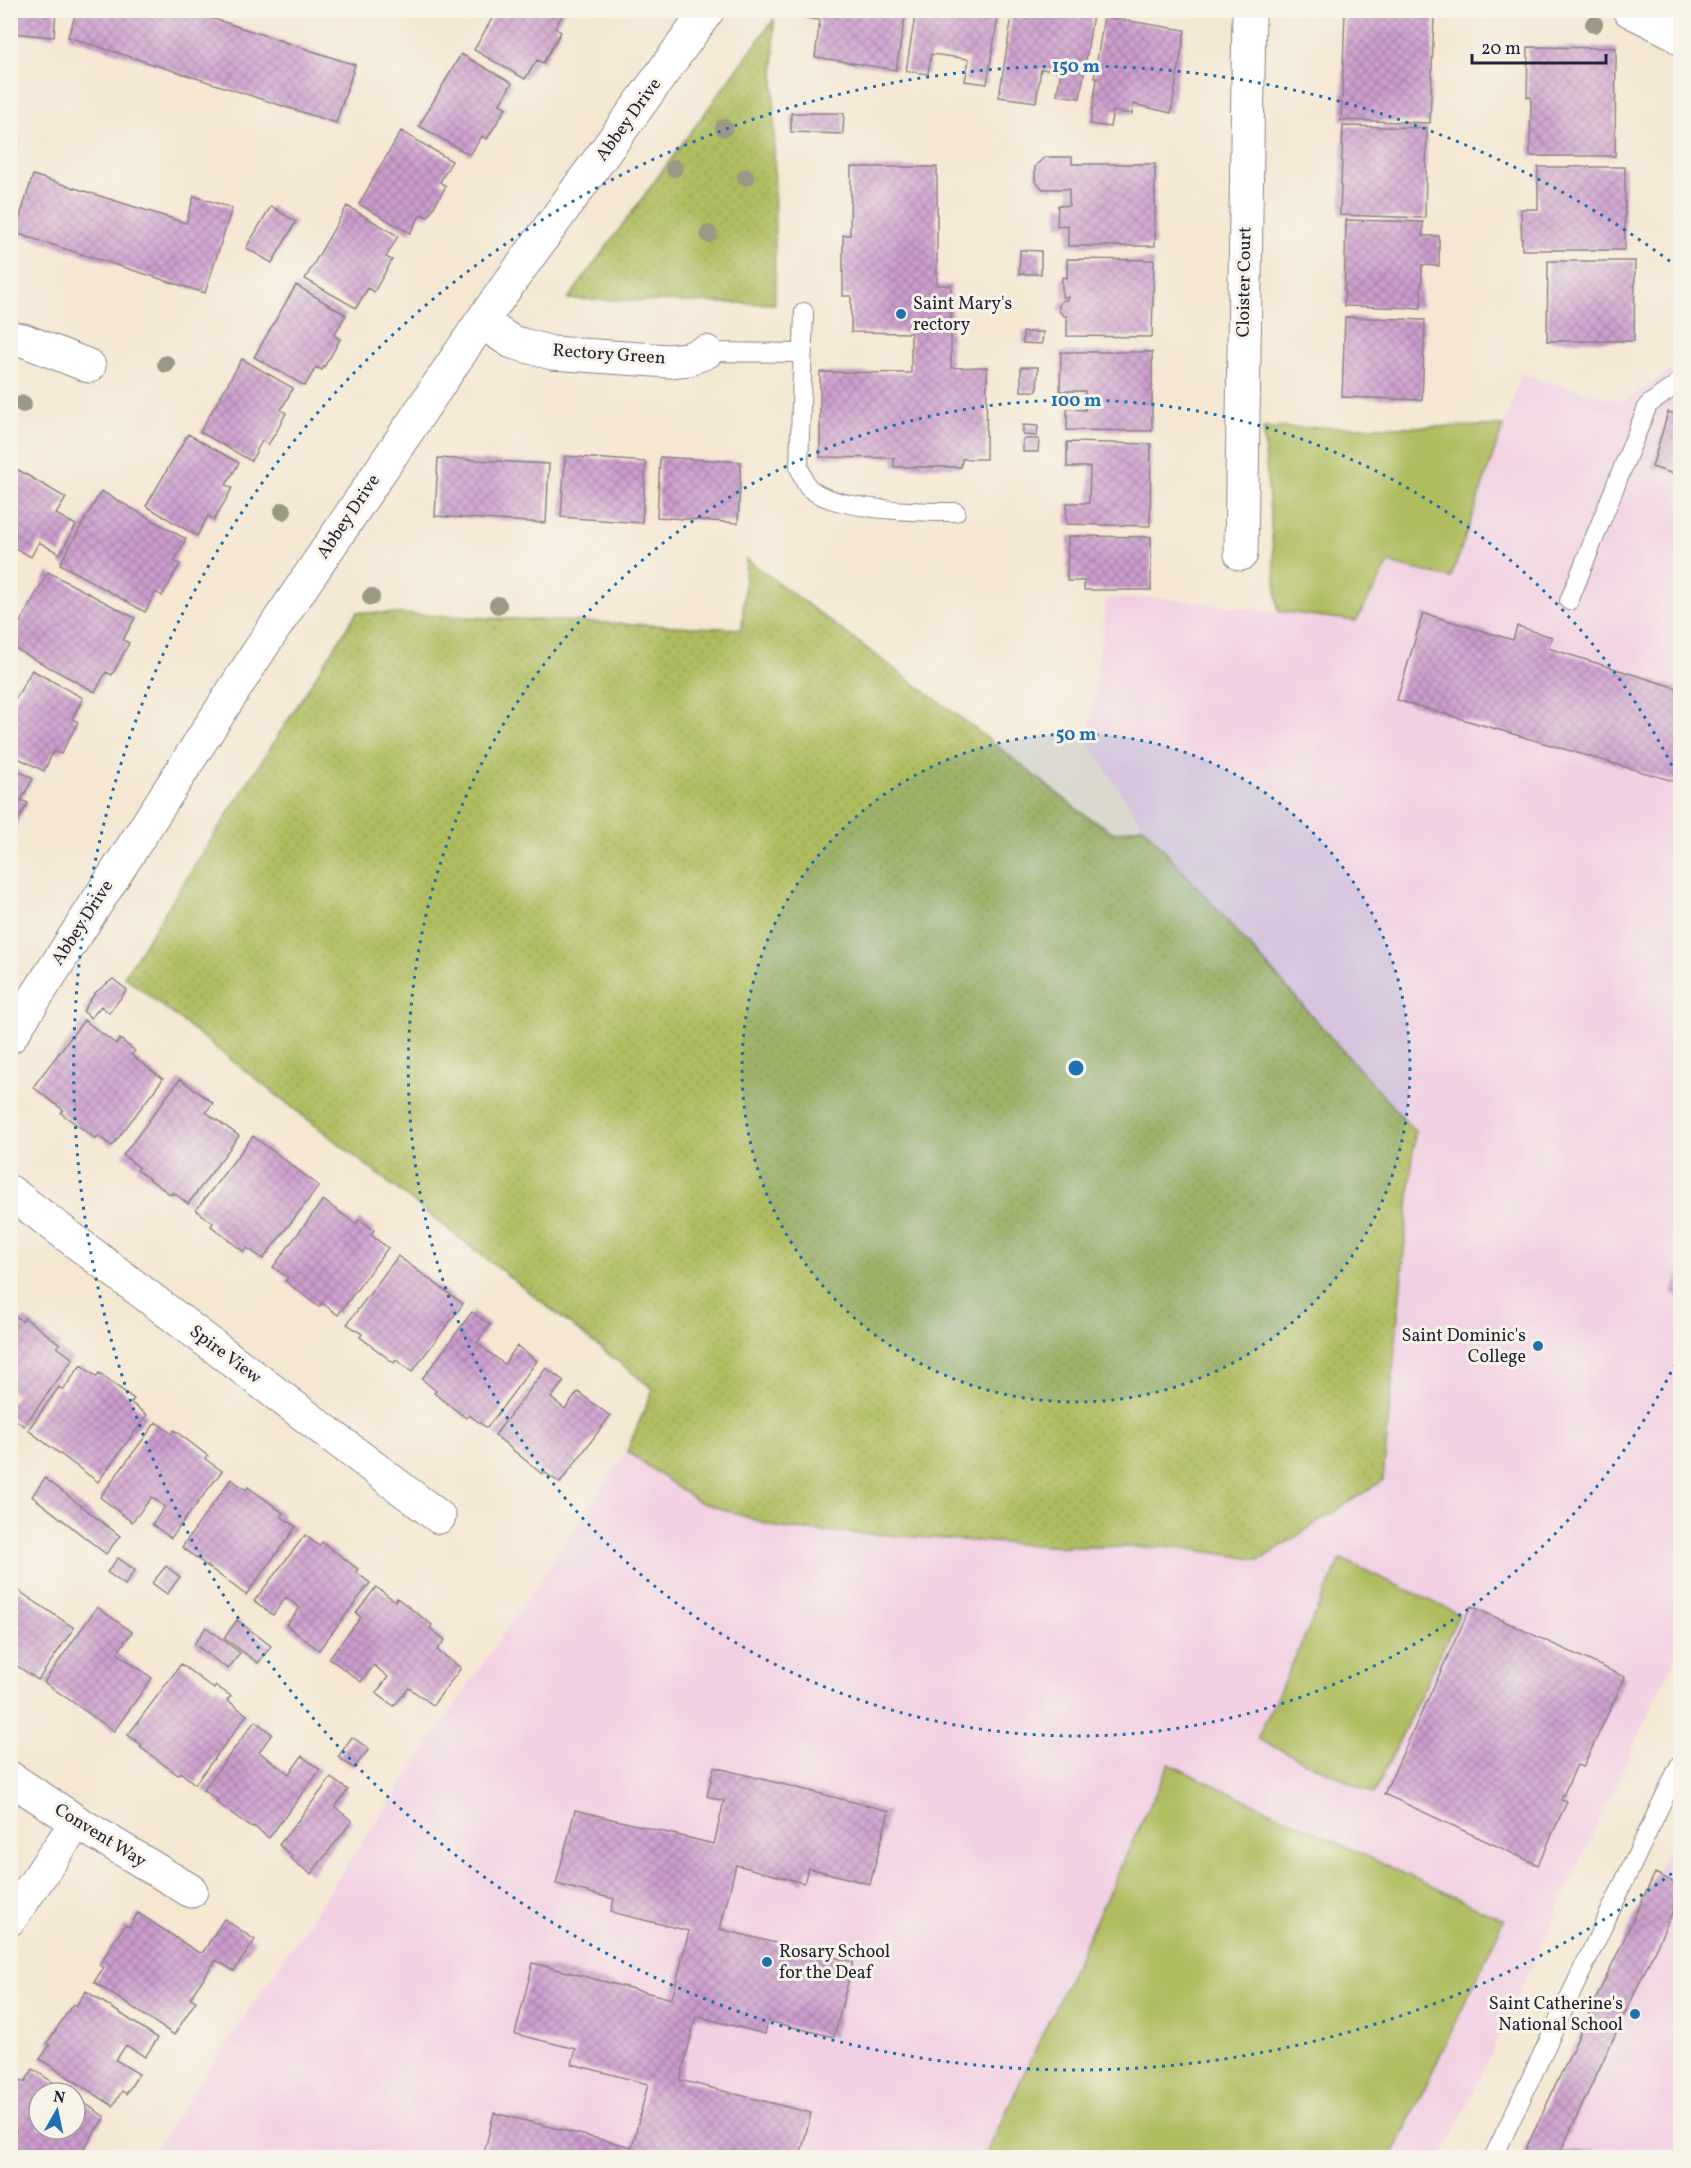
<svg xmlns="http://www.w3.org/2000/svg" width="1691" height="2168" viewBox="0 0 1691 2168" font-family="Vollkorn,serif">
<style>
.built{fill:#f1d0e3}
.grass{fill:#afbc5e;stroke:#686f4c;stroke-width:1.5}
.park{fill:url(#park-dots);stroke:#686f4c;stroke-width:1.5}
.building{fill:url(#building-cross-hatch)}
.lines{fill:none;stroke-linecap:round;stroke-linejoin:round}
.service-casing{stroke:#8c8486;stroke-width:20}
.minor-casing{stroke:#8c8486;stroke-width:35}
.service{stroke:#fff;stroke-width:18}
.minor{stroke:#fff;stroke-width:33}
.tree{fill:#9c9886}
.ring{fill:none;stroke:#1f6fb2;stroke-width:3;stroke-dasharray:3 6}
.poi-dot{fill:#1f6fb2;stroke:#f7f3e8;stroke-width:2}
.labels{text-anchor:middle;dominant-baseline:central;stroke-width:6;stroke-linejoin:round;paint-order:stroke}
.street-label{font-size:18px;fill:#22223b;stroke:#f7f3e8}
.poi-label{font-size:18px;fill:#22223b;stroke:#f7f3e8;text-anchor:start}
.centre{fill:#1f6fb2;stroke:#f7f3e8;stroke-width:3}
.ring-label{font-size:18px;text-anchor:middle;font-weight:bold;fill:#1f6fb2;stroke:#f7f3e8;stroke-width:6;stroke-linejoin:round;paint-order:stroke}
</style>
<defs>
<pattern id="park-dots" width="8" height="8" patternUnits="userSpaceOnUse" patternTransform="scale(1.5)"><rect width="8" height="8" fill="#afbc5e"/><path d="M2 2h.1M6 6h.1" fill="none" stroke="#96a153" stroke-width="1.8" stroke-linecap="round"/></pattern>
<pattern id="building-cross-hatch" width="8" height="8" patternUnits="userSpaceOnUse" patternTransform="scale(1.5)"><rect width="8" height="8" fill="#cc9ecd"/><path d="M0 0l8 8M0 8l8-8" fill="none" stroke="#a580a8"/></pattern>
</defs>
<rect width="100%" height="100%" fill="#f7f3e8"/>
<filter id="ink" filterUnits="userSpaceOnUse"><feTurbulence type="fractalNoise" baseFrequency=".0167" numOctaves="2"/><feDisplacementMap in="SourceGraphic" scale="12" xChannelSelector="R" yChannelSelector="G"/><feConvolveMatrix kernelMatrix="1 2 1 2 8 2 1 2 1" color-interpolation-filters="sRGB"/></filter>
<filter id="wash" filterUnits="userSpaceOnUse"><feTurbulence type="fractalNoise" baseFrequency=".008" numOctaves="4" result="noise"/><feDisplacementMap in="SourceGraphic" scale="24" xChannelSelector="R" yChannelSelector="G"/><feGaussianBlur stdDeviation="1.35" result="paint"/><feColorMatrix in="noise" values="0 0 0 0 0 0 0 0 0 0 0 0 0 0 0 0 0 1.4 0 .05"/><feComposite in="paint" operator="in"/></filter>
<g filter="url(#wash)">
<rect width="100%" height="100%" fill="#f5e7d2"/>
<path class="built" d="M 1680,364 L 1680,1647 L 1443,2157 L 149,2158 L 627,1451 L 697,1501 L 1064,1547 L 1177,1547 L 1260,1560 L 1415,1132 L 1143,826 L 1088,742 L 1107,598 L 1160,598 L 1356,621 L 1388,563 L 1451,578 L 1521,374 L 1623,402 Z
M 1680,1821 L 1680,2157 L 1529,2158 L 1523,2155 Z"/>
<path class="grass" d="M 1503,426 L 1451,578 L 1389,563 L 1356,621 L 1278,611 L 1263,428 Z
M 1341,1559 L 1459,1614 L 1374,1794 L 1257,1739 Z
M 1169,1764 L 1504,1920 L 1392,2157 L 985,2157 Z"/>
<path class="park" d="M 774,19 L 775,304 L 568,299 Z
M 746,559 L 973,727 L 1086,816 L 1114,833 L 1143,826 L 1415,1132 L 1383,1480 L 1260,1560 L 1177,1547 L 1064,1547 L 780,1528 L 697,1501 L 627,1451 L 653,1389 L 124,976 L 357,612 L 742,629 Z"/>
<g id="blocks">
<path class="building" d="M 10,10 L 56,10 L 54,37 L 10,33 Z
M 77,10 L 187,10 L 355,65 L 336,123 L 68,37 Z
M 497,10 L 565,10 L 555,28 L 561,32 L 543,63 L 537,60 L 525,79 L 474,50 Z
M 803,10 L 906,10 L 896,70 L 815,57 L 820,20 L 802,17 Z
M 916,10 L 999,10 L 987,84 L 965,81 L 969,59 L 931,54 L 928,74 L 906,71 Z
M 1013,10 L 1069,10 L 1093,14 L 1080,98 L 1057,95 L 1061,72 L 1041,69 L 1036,102 L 999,97 Z
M 1345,13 L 1434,16 L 1430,123 L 1341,120 Z
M 1104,17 L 1185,30 L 1171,113 L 1133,104 L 1132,114 L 1113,111 L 1110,127 L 1090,124 L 1097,78 L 1094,78 Z
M 1528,47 L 1616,48 L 1615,156 L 1530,156 L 1531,97 L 1527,97 Z
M 461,54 L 512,83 L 500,104 L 506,108 L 487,139 L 482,136 L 470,155 L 419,126 Z
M 791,113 L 844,113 L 843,134 L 791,132 Z
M 1343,126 L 1427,128 L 1425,218 L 1340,215 Z
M 401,131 L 452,161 L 440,182 L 446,186 L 428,217 L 421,214 L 410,233 L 359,204 Z
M 10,138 L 19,139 L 13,174 L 10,174 Z
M 1045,157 L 1072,157 L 1072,164 L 1155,164 L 1155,246 L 1068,246 L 1068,225 L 1057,226 L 1058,205 L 1069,206 L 1069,189 L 1043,189 L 1035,181 L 1035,166 Z
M 851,167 L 937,167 L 937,285 L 951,285 L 951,368 L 987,367 L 986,459 L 962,459 L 961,467 L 894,467 L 894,458 L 820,457 L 820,372 L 911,373 L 911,333 L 851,332 L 851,296 L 843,296 L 843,235 L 850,235 Z
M 1538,167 L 1625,167 L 1625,250 L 1522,250 L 1521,209 L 1538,209 Z
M 33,175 L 186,223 L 194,196 L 232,208 L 205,293 L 15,233 Z
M 271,206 L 296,222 L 272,263 L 246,248 Z
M 347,206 L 398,236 L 386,257 L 392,260 L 374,292 L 368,288 L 356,308 L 305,279 Z
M 1346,220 L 1423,222 L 1423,236 L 1439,236 L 1439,266 L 1422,265 L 1421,308 L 1344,306 Z
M 1020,250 L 1041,251 L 1041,274 L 1019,274 Z
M 1067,259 L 1154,260 L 1152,337 L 1067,336 L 1067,316 L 1064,316 L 1059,311 L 1059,305 L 1063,300 L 1067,300 L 1068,297 L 1062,297 L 1062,277 L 1067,278 Z
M 1548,261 L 1635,261 L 1634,341 L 1547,341 Z
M 296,285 L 346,315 L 334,335 L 340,339 L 332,354 L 322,370 L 316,367 L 305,386 L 254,357 Z
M 1345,317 L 1425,320 L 1422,400 L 1342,397 Z
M 1023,332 L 1043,332 L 1042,344 L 1023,343 Z
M 1061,352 L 1152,352 L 1152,431 L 1067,430 L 1067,409 L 1085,410 L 1085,391 L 1060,391 Z
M 242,359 L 293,388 L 281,410 L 286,413 L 278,429 L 268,445 L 262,441 L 251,461 L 200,432 Z
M 1021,367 L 1038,367 L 1037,391 L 1021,391 Z
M 1668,412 L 1680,415 L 1680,476 L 1652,467 Z
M 1023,425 L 1038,426 L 1037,436 L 1023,435 Z
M 188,434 L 239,463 L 226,485 L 232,488 L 224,503 L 214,520 L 208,516 L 197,536 L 146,506 Z
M 1023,439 L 1039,439 L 1038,452 L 1023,452 Z
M 1067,442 L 1151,444 L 1150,526 L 1066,524 L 1067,503 L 1089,503 L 1090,467 L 1067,467 Z
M 565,456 L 646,462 L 642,523 L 561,517 Z
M 660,457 L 741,462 L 738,523 L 657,517 Z
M 438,458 L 549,464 L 546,523 L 435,516 Z
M 10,465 L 66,498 L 56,514 L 76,525 L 60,554 L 39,542 L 31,557 L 10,545 Z
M 101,491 L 186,539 L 174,561 L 180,564 L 162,596 L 156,592 L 145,612 L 60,564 Z
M 1068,536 L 1151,537 L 1151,590 L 1084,590 L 1084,581 L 1067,581 Z
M 48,572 L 135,618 L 123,640 L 129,643 L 112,675 L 106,672 L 95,692 L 10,646 L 10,641 Z
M 1423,613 L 1513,640 L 1517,626 L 1552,637 L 1548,648 L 1677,688 L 1680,677 L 1680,783 L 1397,700 Z
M 32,670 L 83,698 L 72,719 L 78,722 L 61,754 L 54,751 L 44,771 L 10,754 L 10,709 Z
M 10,766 L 33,779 L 21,800 L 28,803 L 10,835 Z
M 113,979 L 127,990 L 109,1013 L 101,1006 L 91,1018 L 83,1011 L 95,993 Z
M 84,1020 L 116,1044 L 120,1039 L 135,1051 L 131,1055 L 163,1079 L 112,1146 L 98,1136 L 96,1139 L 61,1113 L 63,1110 L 33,1087 Z
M 180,1079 L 213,1103 L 206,1112 L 239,1136 L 188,1204 L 173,1192 L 171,1195 L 137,1170 L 139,1167 L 123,1155 Z
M 253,1136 L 319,1186 L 263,1259 L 247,1248 L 244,1252 L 211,1226 L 213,1223 L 196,1210 Z
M 323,1200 L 356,1224 L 359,1219 L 374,1230 L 371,1235 L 388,1248 L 338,1315 L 322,1303 L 319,1307 L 285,1281 L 288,1278 L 273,1267 Z
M 398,1256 L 463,1304 L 412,1372 L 396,1360 L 394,1363 L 360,1337 L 362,1334 L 347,1324 Z
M 1680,1269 L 1680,1297 L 1672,1295 Z
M 10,1312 L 22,1321 L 25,1318 L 60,1344 L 57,1347 L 73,1359 L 24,1426 L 10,1416 L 10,1404 L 17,1395 L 10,1390 Z
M 472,1312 L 490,1325 L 477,1343 L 504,1364 L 517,1346 L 537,1361 L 487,1428 L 469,1415 L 466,1418 L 434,1393 L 436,1391 L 422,1379 Z
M 81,1365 L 97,1377 L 99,1373 L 134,1399 L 131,1403 L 147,1415 L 98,1482 L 28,1430 L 59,1387 L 63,1390 Z
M 546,1368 L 564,1381 L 551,1398 L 565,1409 L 578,1392 L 610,1416 L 560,1483 L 544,1472 L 542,1474 L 495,1435 Z
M 156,1422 L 172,1434 L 174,1430 L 208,1456 L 205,1459 L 222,1471 L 171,1538 L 152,1524 L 165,1507 L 152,1497 L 132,1522 L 100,1497 Z
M 45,1478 L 120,1536 L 106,1554 L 32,1496 Z
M 231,1479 L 246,1490 L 248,1487 L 266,1500 L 283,1513 L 281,1516 L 296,1527 L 246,1595 L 182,1547 Z
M 305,1535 L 319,1546 L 322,1542 L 358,1569 L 356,1572 L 370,1583 L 319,1650 L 286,1625 L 300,1608 L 286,1597 L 273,1615 L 254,1601 Z
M 118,1558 L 135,1570 L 125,1585 L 107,1572 Z
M 166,1566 L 180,1577 L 167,1594 L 152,1583 Z
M 10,1585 L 74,1628 L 38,1680 L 10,1661 Z
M 376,1587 L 395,1601 L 397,1598 L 432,1625 L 430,1628 L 445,1640 L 437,1650 L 461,1668 L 433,1705 L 409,1688 L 394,1706 L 376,1693 L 388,1677 L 374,1665 L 361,1682 L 329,1658 L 361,1617 L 356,1613 Z
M 1471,1606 L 1625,1677 L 1583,1767 L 1577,1765 L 1561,1800 L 1567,1802 L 1538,1865 L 1384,1794 Z
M 97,1607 L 132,1632 L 117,1653 L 152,1678 L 114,1731 L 44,1682 Z
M 237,1620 L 271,1646 L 258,1663 L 224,1638 Z
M 206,1627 L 240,1653 L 228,1669 L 194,1644 Z
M 181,1664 L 214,1689 L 216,1686 L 231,1696 L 227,1700 L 247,1715 L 195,1784 L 180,1772 L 178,1775 L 140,1747 L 142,1745 L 128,1735 Z
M 255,1721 L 272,1734 L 259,1752 L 289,1774 L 302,1756 L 320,1770 L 269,1838 L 253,1826 L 252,1828 L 216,1802 L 218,1800 L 203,1790 Z
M 352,1737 L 369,1749 L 354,1768 L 338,1757 Z
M 714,1767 L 889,1811 L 870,1884 L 808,1868 L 804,1883 L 736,1865 L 720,1929 L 853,1962 L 834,2037 L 768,2021 L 765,2034 L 696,2016 L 680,2080 L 811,2113 L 800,2157 L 483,2157 L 494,2113 L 632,2147 L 648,2084 L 572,2064 L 576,2049 L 515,2034 L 533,1963 L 672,1999 L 689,1931 L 611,1912 L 614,1899 L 556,1884 L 575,1810 L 714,1844 L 724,1801 L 707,1796 Z
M 331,1778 L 348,1790 L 335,1807 L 352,1821 L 311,1874 L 290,1858 L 292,1856 L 279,1845 Z
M 1655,1873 L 1680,1885 L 1680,1896 L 1558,2157 L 1529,2157 L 1523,2155 Z
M 138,1913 L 199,1953 L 203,1952 L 224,1919 L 255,1940 L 234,1971 L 216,1960 L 190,1998 L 196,2001 L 174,2035 L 94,1982 L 104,1967 L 99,1965 L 111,1946 L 125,1925 L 129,1927 Z
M 86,1991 L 158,2038 L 145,2057 L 126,2045 L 116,2060 L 139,2074 L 126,2094 L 122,2091 L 113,2106 L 40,2059 L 50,2045 L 47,2043 L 73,2004 L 76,2006 Z
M 33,2069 L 69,2093 L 39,2093 L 39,2129 L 75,2129 L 75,2097 L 105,2117 L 82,2151 L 91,2157 L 19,2157 L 10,2152 L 10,2097 L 21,2080 L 25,2082 Z
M 1562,2151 L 1618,2154 L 1617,2157 L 1562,2157 Z"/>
</g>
</g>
<g filter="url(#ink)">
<use href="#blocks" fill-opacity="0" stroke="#8c8486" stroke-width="1.5"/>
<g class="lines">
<g class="service-casing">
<path id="service" d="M 804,312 L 799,467 C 802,473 804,484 809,488 C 835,511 921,512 956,512
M 706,352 L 803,353
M 1569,601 L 1648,405 L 1680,382
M 1493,2158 L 1680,1764"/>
</g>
<g class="minor-casing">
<path id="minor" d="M 1629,10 L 1677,34 L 1680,38
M 481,322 L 512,342 L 552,353 L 669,361 L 688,359 L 706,352
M 10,338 L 23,340 L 89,366
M 1241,554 L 1249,10
M 10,1037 L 268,637 L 481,322 L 708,10
M 10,1192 L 439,1517
M 10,1778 L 77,1822 L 191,1891
M 10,1919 L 77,1822"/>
</g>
<use href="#service" class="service"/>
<use href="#minor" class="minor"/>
</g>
<g class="tree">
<circle cx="1594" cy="24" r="9"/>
<circle cx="724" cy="128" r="9"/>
<circle cx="674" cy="168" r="9"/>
<circle cx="746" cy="177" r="9"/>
<circle cx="709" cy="234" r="9"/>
<circle cx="166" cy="364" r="9"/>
<circle cx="23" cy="404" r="9"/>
<circle cx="283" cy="511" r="9"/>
<circle cx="371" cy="597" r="9"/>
<circle cx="498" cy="605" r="9"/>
</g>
</g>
<circle cx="1076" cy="1068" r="334" fill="#1f6fb2" fill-opacity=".12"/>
<g class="ring">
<circle cx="1076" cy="1068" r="334"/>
<path d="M1679 1356A668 668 0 1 1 1679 780"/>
<path d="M1679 1868A1002 1002 0 1 1 1679 268"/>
</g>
<g class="poi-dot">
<circle cx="901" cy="314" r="6"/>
<circle cx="1538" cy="1346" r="6"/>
<circle cx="767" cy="1962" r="6"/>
<circle cx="1635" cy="2014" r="6"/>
</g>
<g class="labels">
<g class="street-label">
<text transform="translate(629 120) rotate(-54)">Abbey Drive</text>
<text transform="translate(1245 282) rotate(-89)">Cloister Court</text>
<text transform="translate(609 355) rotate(4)">Rectory Green</text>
<text transform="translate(349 517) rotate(-56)">Abbey Drive</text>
<text transform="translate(83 923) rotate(-57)">Abbey Drive</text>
<text transform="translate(225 1355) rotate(37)">Spire View</text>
<text transform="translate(100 1836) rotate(32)">Convent Way</text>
</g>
<g class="poi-label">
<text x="913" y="304">Saint Mary's<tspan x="913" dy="21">rectory</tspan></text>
<text x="1526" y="1336" text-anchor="end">Saint Dominic's<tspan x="1526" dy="21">College</tspan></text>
<text x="779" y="1952">Rosary School<tspan x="779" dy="21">for the Deaf</tspan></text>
<text x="1623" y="2004" text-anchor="end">Saint Catherine's<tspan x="1623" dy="21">National School</tspan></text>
</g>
</g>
<circle cx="1076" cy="1068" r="9" class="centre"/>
<g class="ring-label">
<text x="1076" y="72">150 m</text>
<text x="1076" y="406">100 m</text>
<text x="1076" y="740">50 m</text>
</g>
<rect width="1691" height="2168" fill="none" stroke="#f7f3e8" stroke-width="36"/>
<g transform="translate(57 2111) rotate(9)"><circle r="28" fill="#f7f3e8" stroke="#a29fa3" stroke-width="1.5"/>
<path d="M0-4.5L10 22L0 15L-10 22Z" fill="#1f6fb2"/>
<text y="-9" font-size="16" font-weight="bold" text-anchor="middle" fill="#22223b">N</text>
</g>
<path d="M1472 54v9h134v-9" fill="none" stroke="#22223b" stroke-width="3"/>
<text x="1481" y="54" font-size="18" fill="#22223b" stroke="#f7f3e8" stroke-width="4.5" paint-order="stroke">20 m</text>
</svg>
